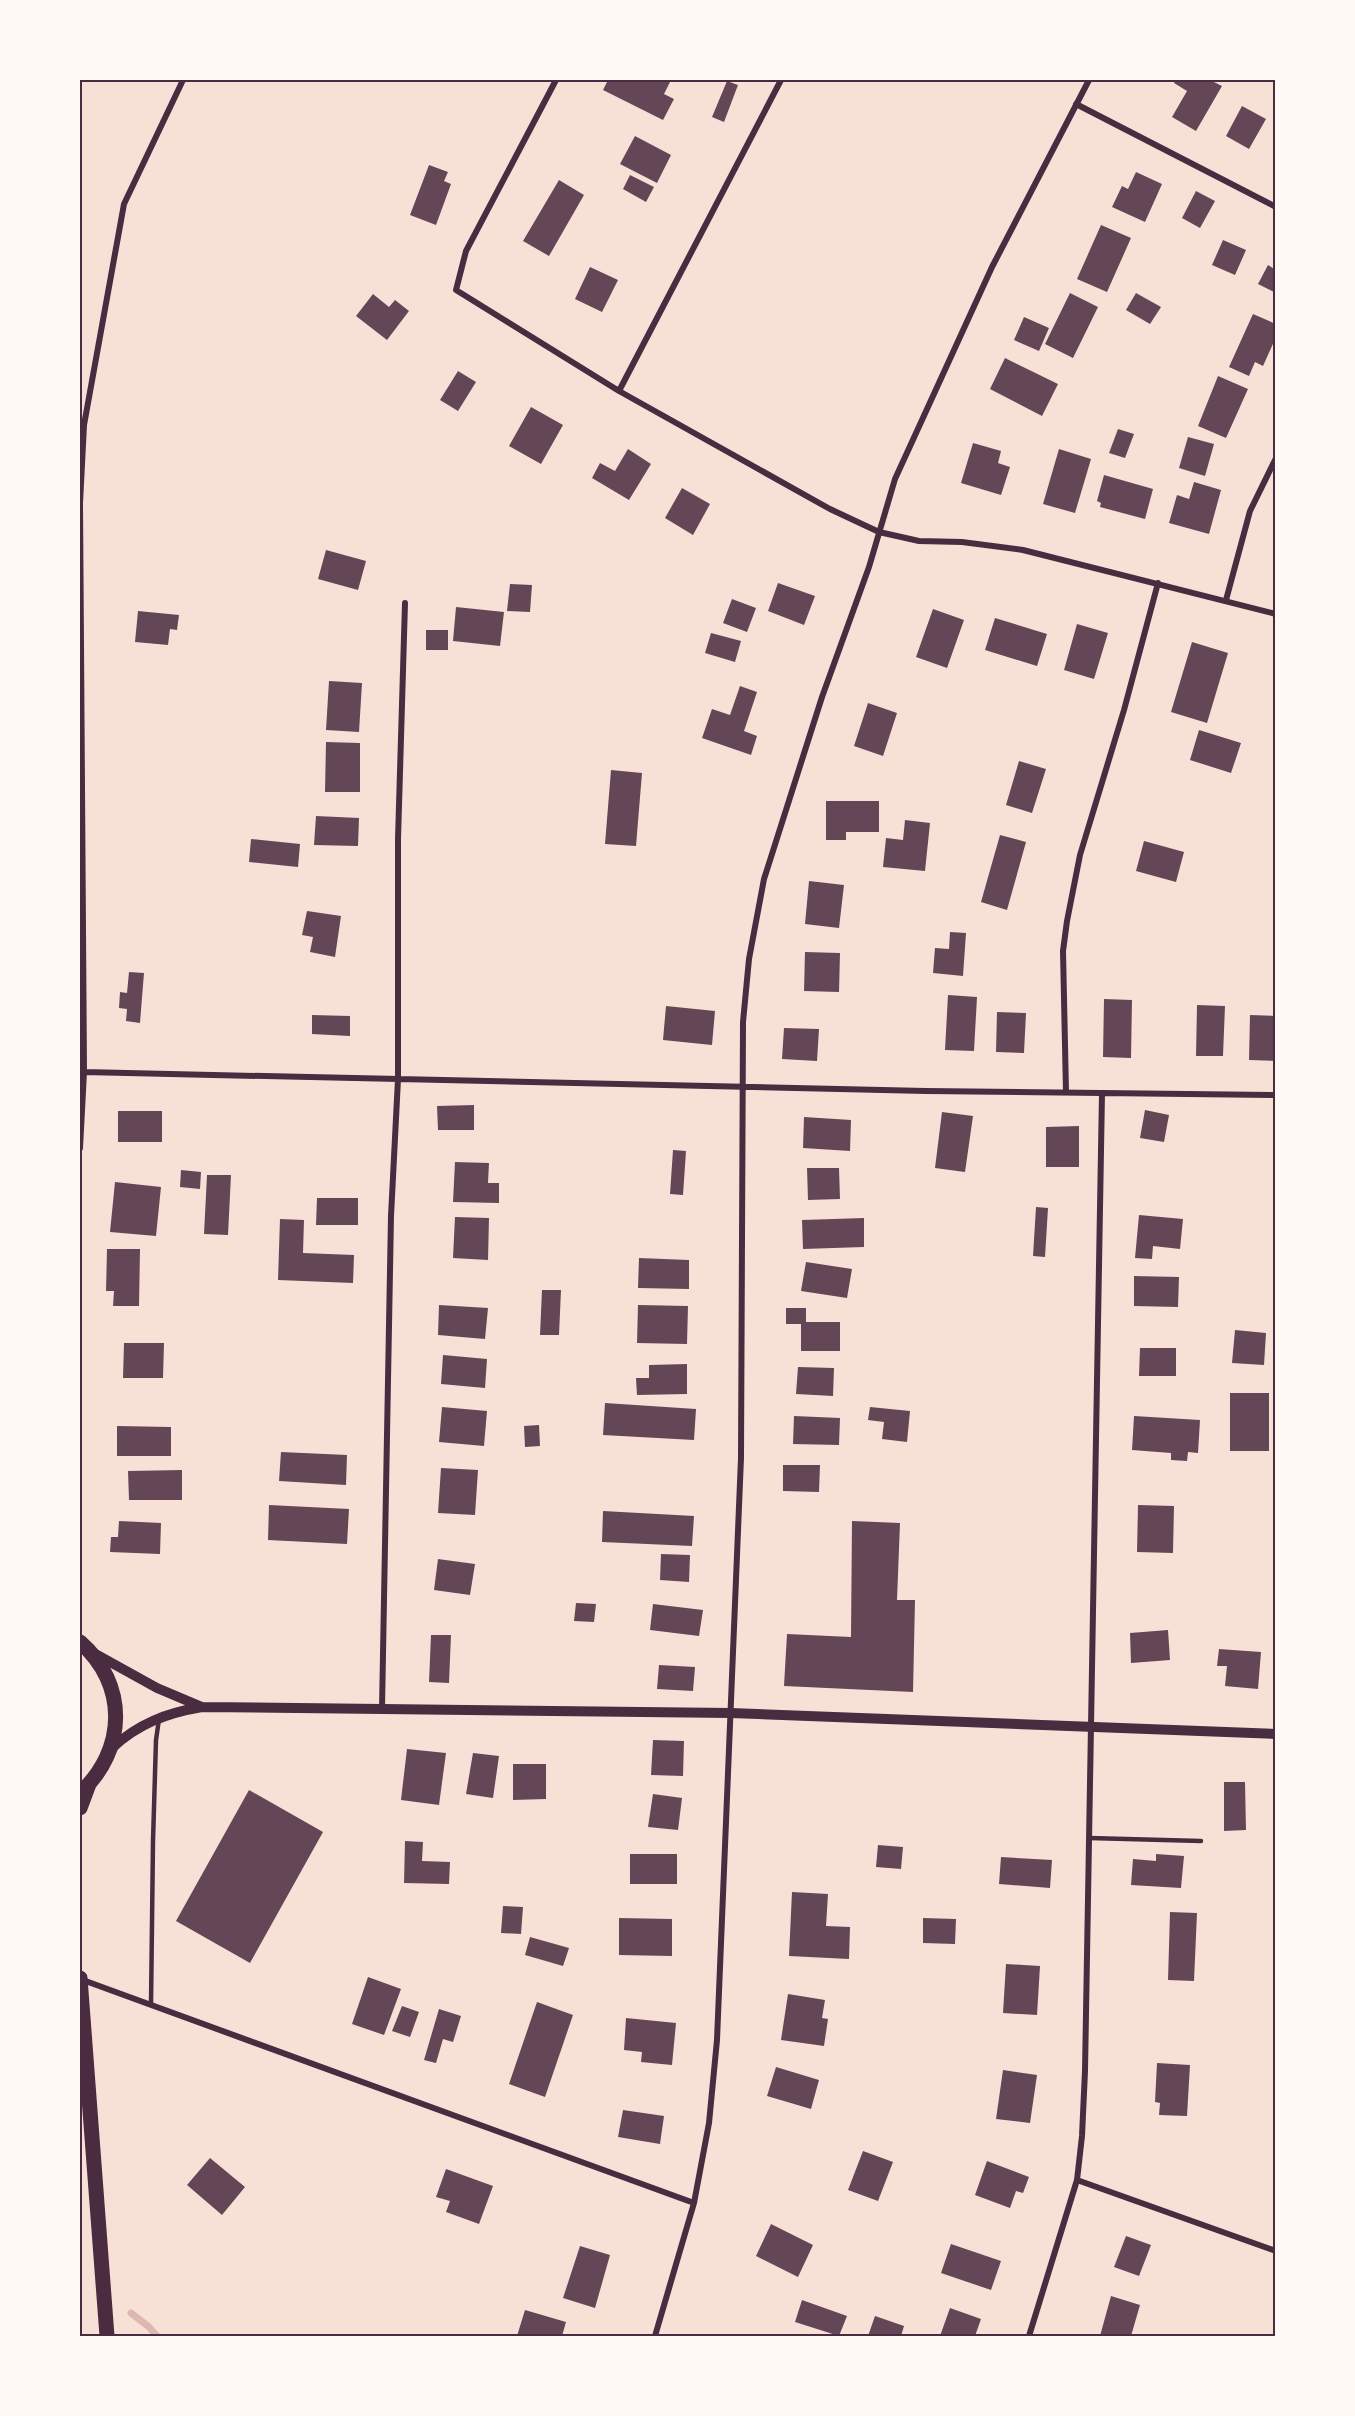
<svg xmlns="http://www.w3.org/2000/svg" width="1355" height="2416" viewBox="0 0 1355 2416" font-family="'Source Sans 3',sans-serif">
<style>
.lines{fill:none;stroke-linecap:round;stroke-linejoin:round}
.stream{stroke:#dcb8b0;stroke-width:7}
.building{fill:#644757}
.service{stroke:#4a2c40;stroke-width:4.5}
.minor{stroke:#4a2c40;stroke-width:6}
.tertiary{stroke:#4a2c40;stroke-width:10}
.primary{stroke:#4a2c40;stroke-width:15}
.neatline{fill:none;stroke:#4a2c40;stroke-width:2}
</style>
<rect width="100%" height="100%" fill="#f7e1d7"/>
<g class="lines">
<path class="stream" d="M 131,2313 L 149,2327 L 157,2336"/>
</g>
<path class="building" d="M 608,80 L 671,80 L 664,94 L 674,99 L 663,120 L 603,90 Z
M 1176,80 L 1210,80 L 1222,86 L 1196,131 L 1172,117 L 1187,91 L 1174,83 Z
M 727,81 L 738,85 L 724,122 L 712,117 Z
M 1242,106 L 1266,119 L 1249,149 L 1226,136 Z
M 635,136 L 671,155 L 657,183 L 620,164 Z
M 429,165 L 448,172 L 444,181 L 451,184 L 436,225 L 410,215 Z
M 1136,172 L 1162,184 L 1145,222 L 1112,207 L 1122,186 L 1128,189 Z
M 630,175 L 654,187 L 646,202 L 623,189 Z
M 559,180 L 584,195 L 549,256 L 523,241 Z
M 1196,191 L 1215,201 L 1200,228 L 1182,218 Z
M 1101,225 L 1131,238 L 1107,292 L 1077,279 Z
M 1223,240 L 1246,250 L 1235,275 L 1212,265 Z
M 1268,265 L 1276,270 L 1276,293 L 1258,284 Z
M 590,267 L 618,280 L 602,312 L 575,299 Z
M 1070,293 L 1098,307 L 1073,358 L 1045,344 Z
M 1136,293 L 1161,307 L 1150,324 L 1126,310 Z
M 373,294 L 389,307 L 395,300 L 409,311 L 387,340 L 356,316 Z
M 1253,314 L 1276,324 L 1276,337 L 1263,366 L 1255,362 L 1249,376 L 1229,367 Z
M 1024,317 L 1049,328 L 1039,351 L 1014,340 Z
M 1005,358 L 1058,384 L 1042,416 L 990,389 Z
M 458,371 L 476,382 L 458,411 L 440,400 Z
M 1218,376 L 1248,389 L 1226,438 L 1198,426 Z
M 531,407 L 563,425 L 541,464 L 509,446 Z
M 1118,429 L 1134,434 L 1125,458 L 1109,453 Z
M 1188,437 L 1214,444 L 1205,476 L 1179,468 Z
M 973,443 L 1001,451 L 998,463 L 1010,467 L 1001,495 L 961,483 Z
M 628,449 L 651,464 L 629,500 L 592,478 L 600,463 L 615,471 Z
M 1059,449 L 1091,459 L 1075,513 L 1043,504 Z
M 1104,475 L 1153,489 L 1145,519 L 1100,507 L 1101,503 L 1097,501 Z
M 1194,482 L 1221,490 L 1209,534 L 1169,523 L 1177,495 L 1189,499 Z
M 682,488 L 710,504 L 693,535 L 665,518 Z
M 326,550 L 366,561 L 358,590 L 318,579 Z
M 778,583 L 815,596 L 804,625 L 768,611 Z
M 510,584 L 532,585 L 530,612 L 507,611 Z
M 732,599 L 756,608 L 747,632 L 723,623 Z
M 456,607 L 504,612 L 500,646 L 453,641 Z
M 933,609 L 964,620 L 947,668 L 916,657 Z
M 138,611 L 179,615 L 177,630 L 170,629 L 168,645 L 135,642 Z
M 995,618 L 1047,634 L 1037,666 L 985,650 Z
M 1077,624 L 1108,633 L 1094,679 L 1064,670 Z
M 426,630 L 448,630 L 448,650 L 426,650 Z
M 711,633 L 741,641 L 735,662 L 705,653 Z
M 1192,642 L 1228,653 L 1207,723 L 1171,712 Z
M 329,681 L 362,683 L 359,732 L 326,730 Z
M 740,686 L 757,692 L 744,731 L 757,736 L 751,755 L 702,738 L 712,709 L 730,715 Z
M 868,703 L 897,713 L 883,756 L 854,746 Z
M 1199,730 L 1241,743 L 1231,773 L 1190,760 Z
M 326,742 L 360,743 L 360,792 L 325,792 Z
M 1019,761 L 1046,769 L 1032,813 L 1006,805 Z
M 611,770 L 642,773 L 636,846 L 605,844 Z
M 826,801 L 879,801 L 879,832 L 846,832 L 846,840 L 826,840 Z
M 316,816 L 359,818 L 358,846 L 314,845 Z
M 905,820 L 930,823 L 925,871 L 883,867 L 886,838 L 903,840 Z
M 1000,835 L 1026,842 L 1007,910 L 981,902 Z
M 251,839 L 300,844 L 298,867 L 249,862 Z
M 1144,841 L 1184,852 L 1176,882 L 1136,871 Z
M 809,881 L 844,885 L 839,928 L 805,924 Z
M 307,911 L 341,916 L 335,957 L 310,952 L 313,937 L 302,935 Z
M 950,932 L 966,933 L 963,976 L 933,973 L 935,948 L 949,949 Z
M 805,952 L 840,953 L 839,992 L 804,991 Z
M 129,972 L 144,973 L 140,1023 L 126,1021 L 127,1009 L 119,1008 L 120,992 L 127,993 Z
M 948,995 L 977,997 L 974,1051 L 945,1050 Z
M 1104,999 L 1132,1000 L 1131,1058 L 1103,1057 Z
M 1197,1005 L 1225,1006 L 1223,1056 L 1196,1056 Z
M 666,1006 L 715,1011 L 712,1045 L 663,1040 Z
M 997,1012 L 1026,1013 L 1024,1053 L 996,1052 Z
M 312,1015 L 350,1016 L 350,1036 L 312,1034 Z
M 1250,1015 L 1276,1016 L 1276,1061 L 1249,1060 Z
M 784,1028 L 819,1029 L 817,1061 L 782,1059 Z
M 474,1105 L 474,1130 L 438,1130 L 437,1106 Z
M 1145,1110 L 1169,1115 L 1164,1142 L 1140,1138 Z
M 118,1111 L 162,1111 L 162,1142 L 118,1142 Z
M 942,1112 L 973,1116 L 965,1172 L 935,1168 Z
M 804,1117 L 851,1120 L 850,1151 L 803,1148 Z
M 1079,1126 L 1079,1167 L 1046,1167 L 1046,1127 Z
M 673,1150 L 686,1151 L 683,1195 L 670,1194 Z
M 455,1162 L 489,1163 L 488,1183 L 499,1183 L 499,1203 L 453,1202 Z
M 807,1168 L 839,1168 L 840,1199 L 808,1200 Z
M 181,1170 L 201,1172 L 200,1189 L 180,1187 Z
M 207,1175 L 231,1175 L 228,1235 L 204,1234 Z
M 115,1182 L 161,1187 L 156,1236 L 110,1232 Z
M 317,1198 L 358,1198 L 358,1225 L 316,1225 Z
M 1036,1207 L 1048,1208 L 1045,1257 L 1033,1256 Z
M 1139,1215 L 1183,1219 L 1180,1249 L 1153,1246 L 1152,1259 L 1135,1258 Z
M 455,1217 L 489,1218 L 488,1260 L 453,1258 Z
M 864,1218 L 864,1247 L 803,1249 L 802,1220 Z
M 280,1219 L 304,1220 L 303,1253 L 354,1255 L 353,1283 L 278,1280 Z
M 107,1249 L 140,1249 L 139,1306 L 113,1306 L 114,1291 L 106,1291 Z
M 639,1258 L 689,1260 L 689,1289 L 638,1288 Z
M 806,1262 L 852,1269 L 847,1298 L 801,1291 Z
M 1134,1276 L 1179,1277 L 1178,1307 L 1134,1306 Z
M 542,1290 L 561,1290 L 559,1335 L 540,1335 Z
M 439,1305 L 488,1308 L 485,1339 L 438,1335 Z
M 638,1305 L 688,1306 L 687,1344 L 637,1343 Z
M 786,1308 L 806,1308 L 806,1322 L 840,1322 L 840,1351 L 801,1351 L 801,1324 L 786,1324 Z
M 1235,1330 L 1266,1333 L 1264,1365 L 1232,1363 Z
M 124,1343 L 164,1343 L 163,1378 L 123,1378 Z
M 1140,1348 L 1176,1348 L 1176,1376 L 1139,1376 Z
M 443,1355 L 487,1359 L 485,1388 L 441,1384 Z
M 687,1364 L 687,1394 L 637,1395 L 636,1378 L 649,1378 L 649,1365 Z
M 798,1367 L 834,1368 L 833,1396 L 796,1394 Z
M 1230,1393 L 1269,1393 L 1269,1451 L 1230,1451 Z
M 605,1403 L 696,1409 L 694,1440 L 603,1435 Z
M 442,1407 L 487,1411 L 484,1446 L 439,1442 Z
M 870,1407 L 910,1411 L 907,1442 L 882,1439 L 884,1422 L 868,1420 Z
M 794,1416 L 840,1418 L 839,1445 L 793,1444 Z
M 1134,1416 L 1200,1420 L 1198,1453 L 1188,1452 L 1187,1461 L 1171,1460 L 1171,1453 L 1132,1450 Z
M 539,1425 L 540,1446 L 525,1447 L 524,1426 Z
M 117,1426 L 171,1427 L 171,1456 L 117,1456 Z
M 281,1452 L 347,1455 L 346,1485 L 279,1481 Z
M 783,1465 L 820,1465 L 819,1492 L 783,1491 Z
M 441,1468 L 478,1470 L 475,1515 L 438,1513 Z
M 182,1470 L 182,1500 L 129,1500 L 128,1471 Z
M 269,1505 L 349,1509 L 347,1544 L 268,1540 Z
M 1138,1505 L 1174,1506 L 1173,1553 L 1137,1552 Z
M 603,1511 L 694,1516 L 692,1546 L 602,1542 Z
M 119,1521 L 161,1523 L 160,1554 L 110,1552 L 111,1537 L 118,1537 Z
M 852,1521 L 900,1523 L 897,1600 L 915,1600 L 913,1692 L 784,1686 L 787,1634 L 851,1637 Z
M 661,1554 L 690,1555 L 689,1582 L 660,1580 Z
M 438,1559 L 475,1564 L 470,1595 L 434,1590 Z
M 576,1603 L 596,1604 L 594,1622 L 574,1621 Z
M 653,1604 L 703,1610 L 699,1636 L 650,1630 Z
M 1168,1630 L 1170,1660 L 1131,1663 L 1130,1633 Z
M 431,1635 L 451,1635 L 449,1683 L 429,1682 Z
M 1219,1649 L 1261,1652 L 1258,1689 L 1225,1686 L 1227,1666 L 1217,1666 Z
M 659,1665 L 695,1667 L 693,1691 L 657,1689 Z
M 653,1740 L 684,1741 L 683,1776 L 651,1775 Z
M 407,1749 L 446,1753 L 439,1805 L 401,1800 Z
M 473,1753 L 499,1756 L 493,1798 L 466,1794 Z
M 513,1764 L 546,1764 L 546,1799 L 513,1800 Z
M 1224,1782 L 1245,1782 L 1246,1830 L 1224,1831 Z
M 249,1790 L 323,1832 L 250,1963 L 176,1921 Z
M 653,1794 L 682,1798 L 678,1830 L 648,1827 Z
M 405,1841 L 423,1842 L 422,1861 L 450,1862 L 449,1884 L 404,1883 Z
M 878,1845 L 903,1847 L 901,1869 L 876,1867 Z
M 630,1854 L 677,1854 L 677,1884 L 630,1884 Z
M 1156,1854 L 1184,1856 L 1181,1888 L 1131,1885 L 1133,1859 L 1156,1861 Z
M 1001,1857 L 1052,1860 L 1050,1888 L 999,1884 Z
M 792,1892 L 828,1894 L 826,1926 L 850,1927 L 849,1959 L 789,1956 Z
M 503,1906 L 523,1907 L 521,1934 L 501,1933 Z
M 1170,1912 L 1197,1913 L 1194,1981 L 1168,1980 Z
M 619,1918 L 672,1919 L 672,1956 L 619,1955 Z
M 923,1918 L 956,1919 L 955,1944 L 923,1943 Z
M 530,1937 L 569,1948 L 563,1966 L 525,1955 Z
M 1006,1964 L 1040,1966 L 1037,2015 L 1003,2013 Z
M 368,1977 L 401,1989 L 384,2035 L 352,2024 Z
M 788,1994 L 825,2000 L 822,2018 L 828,2019 L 824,2046 L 781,2040 Z
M 537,2002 L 573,2015 L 545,2097 L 509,2084 Z
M 402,2006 L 419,2012 L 410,2037 L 392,2031 Z
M 439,2009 L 461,2016 L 453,2042 L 443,2039 L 436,2063 L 424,2060 Z
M 626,2018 L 676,2023 L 672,2065 L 641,2062 L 642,2052 L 624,2050 Z
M 1157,2063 L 1190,2065 L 1187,2116 L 1159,2115 L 1160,2103 L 1155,2102 Z
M 776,2067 L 819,2080 L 811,2109 L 767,2096 Z
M 1003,2070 L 1037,2075 L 1030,2123 L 996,2119 Z
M 623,2110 L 664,2116 L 660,2144 L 618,2137 Z
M 863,2151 L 893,2162 L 878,2201 L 848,2190 Z
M 210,2158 L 245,2187 L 222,2215 L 187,2185 Z
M 987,2161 L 1029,2177 L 1023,2193 L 1016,2191 L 1010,2208 L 975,2195 Z
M 446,2169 L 493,2186 L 479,2224 L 446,2212 L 450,2201 L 436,2197 Z
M 771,2224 L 813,2245 L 798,2277 L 756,2256 Z
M 1126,2236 L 1151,2245 L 1139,2276 L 1114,2267 Z
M 951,2244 L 1001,2261 L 991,2290 L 941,2273 Z
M 580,2246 L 610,2255 L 595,2308 L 563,2298 Z
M 1111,2296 L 1140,2305 L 1131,2336 L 1100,2336 Z
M 802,2300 L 847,2316 L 839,2336 L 795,2322 Z
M 950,2308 L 981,2319 L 975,2336 L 940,2336 Z
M 525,2310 L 566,2322 L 562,2336 L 517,2336 Z
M 875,2316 L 904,2326 L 901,2336 L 868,2336 Z"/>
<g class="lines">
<path class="service" d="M 1089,1838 L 1201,1841
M 151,2005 L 153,1841 L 156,1740 L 159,1719"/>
<path class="minor" d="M 556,80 L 466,251 L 456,290 L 619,391 L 830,509 L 879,532 L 919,541 L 962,542 L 1023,550 L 1276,614
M 1076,104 L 1276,207
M 619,391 L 781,80
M 1226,600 L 1250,511 L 1276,458
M 84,1072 L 926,1091 L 1276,1095
M 1066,1092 L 1063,951 L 1067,921 L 1080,855 L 1124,710 L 1158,583
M 80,1148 L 84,1072 L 80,503 L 84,425 L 124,204 L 183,80
M 382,1709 L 391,1216 L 398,1079 L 398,839 L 405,603
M 80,1979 L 694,2203
M 1077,2180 L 1276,2251
M 655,2336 L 694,2203 L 709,2123 L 717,2040 L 741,1458 L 743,1022 L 749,959 L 764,879 L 822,697 L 869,567 L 895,479 L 992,267 L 1089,80
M 1029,2336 L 1077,2180 L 1082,2136 L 1085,2071 L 1102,1093"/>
<path class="tertiary" d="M 92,1652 L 157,1688 L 202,1707
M 112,1748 C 138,1724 166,1713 202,1707 L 731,1713 L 1276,1734"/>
<path class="primary" d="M 80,1642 C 128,1684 127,1750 80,1793
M 80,1808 L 89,1784
M 80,1978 L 107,2336"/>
</g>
<rect width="1355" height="2416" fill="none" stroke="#fffaf5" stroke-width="162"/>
<rect x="81" y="81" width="1193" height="2254" class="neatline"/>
</svg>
